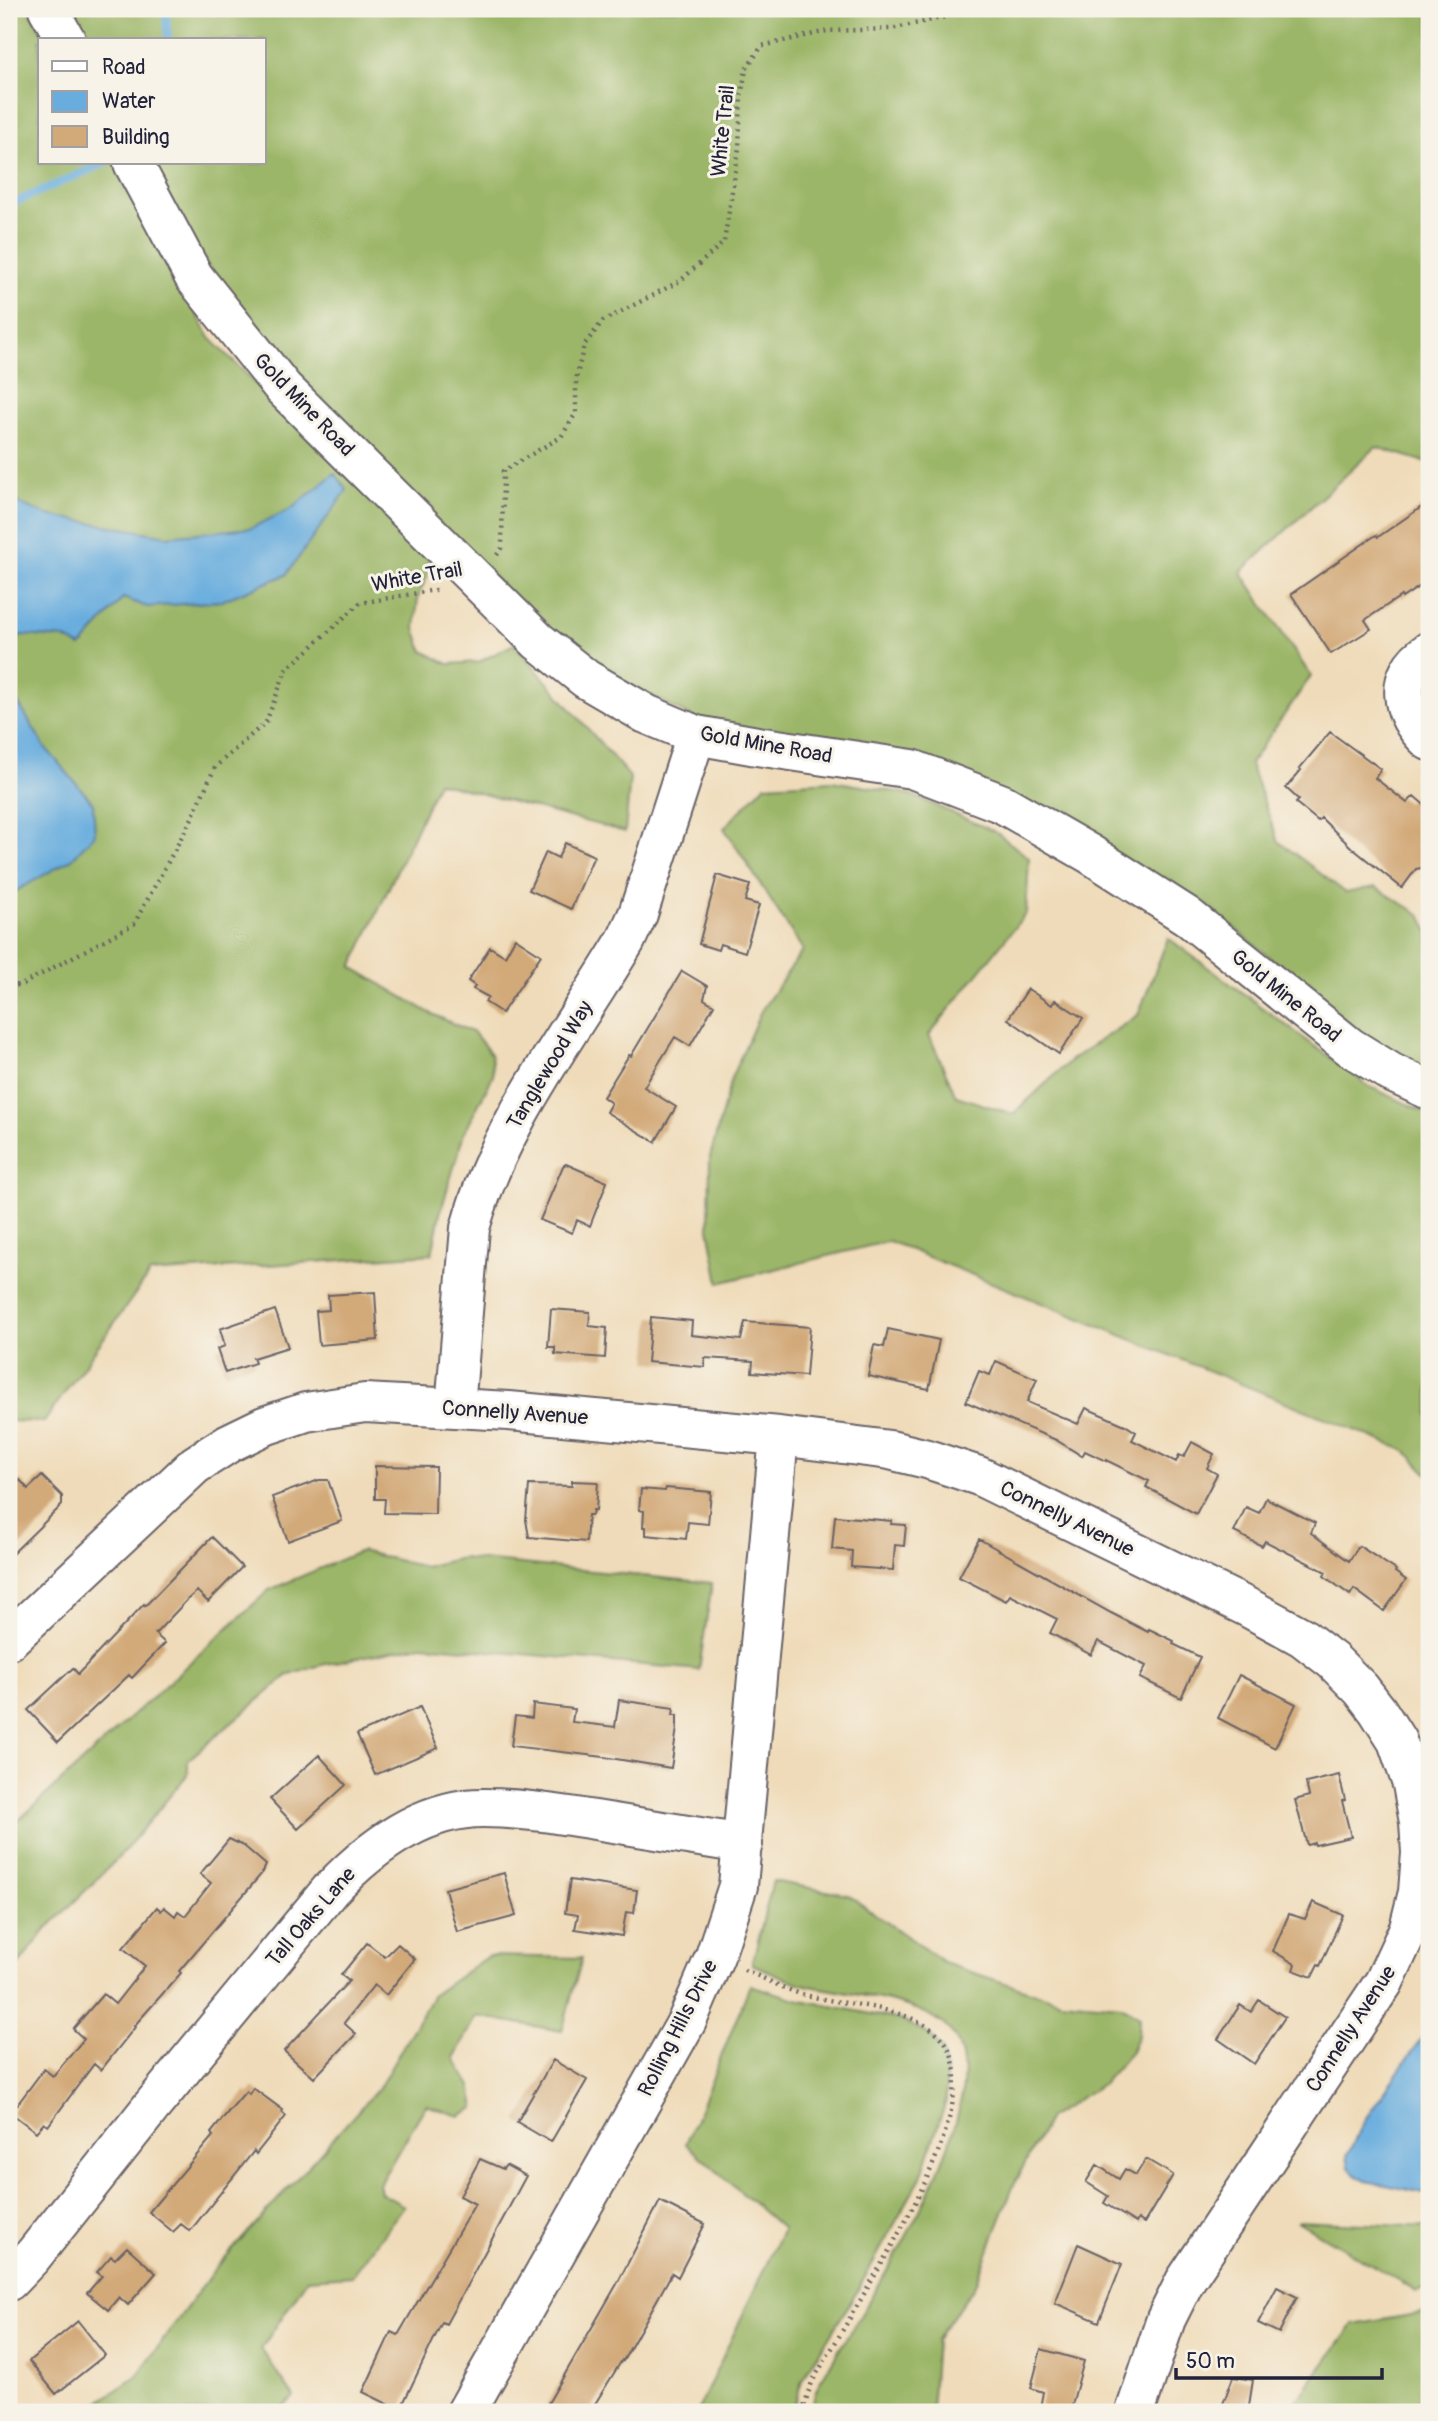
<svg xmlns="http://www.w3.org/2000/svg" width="1438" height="2421" viewBox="0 0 1438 2421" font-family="Pangolin,sans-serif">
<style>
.forest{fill:#9bb667;stroke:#5e6c51;stroke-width:2}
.water{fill:#69adde;stroke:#46688c;stroke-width:2}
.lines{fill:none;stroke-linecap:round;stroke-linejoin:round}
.stream{stroke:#69adde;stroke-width:8}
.building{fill:#d2a978}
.minor-casing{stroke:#6a6367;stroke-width:42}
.path{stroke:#6a6367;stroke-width:4.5;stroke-dasharray:2 5;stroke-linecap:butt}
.minor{stroke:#fff;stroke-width:38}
.labels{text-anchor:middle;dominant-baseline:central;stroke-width:6;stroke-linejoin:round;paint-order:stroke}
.street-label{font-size:21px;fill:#22223b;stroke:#f7f3e8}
</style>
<rect width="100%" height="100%" fill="#f7f3e8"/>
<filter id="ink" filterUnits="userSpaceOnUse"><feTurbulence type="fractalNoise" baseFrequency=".0143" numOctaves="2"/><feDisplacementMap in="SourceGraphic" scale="14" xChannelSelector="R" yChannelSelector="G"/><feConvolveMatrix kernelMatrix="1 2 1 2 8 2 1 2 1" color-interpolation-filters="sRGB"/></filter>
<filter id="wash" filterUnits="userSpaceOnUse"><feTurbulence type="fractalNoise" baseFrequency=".00686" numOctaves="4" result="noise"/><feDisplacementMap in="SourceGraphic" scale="28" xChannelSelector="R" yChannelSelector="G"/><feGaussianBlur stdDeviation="1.57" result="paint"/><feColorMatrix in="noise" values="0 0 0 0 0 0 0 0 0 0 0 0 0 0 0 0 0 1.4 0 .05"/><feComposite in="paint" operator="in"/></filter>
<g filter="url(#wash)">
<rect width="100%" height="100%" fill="#efdbb9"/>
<path class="forest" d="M 9,9 L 29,9 L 46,40 L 40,40 L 40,163 L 114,163 L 210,338 L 428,556 L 427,576 L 418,597 L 415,628 L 423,651 L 448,664 L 479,662 L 514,644 L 630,777 L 625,832 L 438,782 L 352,967 L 430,1013 L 474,1033 L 491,1054 L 493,1076 L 464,1133 L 440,1214 L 432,1254 L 150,1273 L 44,1422 L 9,1421 Z
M 65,9 L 1429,9 L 1429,463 L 1376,447 L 1241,572 L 1311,676 L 1250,764 L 1278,841 L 1346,893 L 1375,887 L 1421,915 L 1429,932 L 1429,1077 L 1396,1062 L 1204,903 L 1025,804 L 702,722 L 600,670 L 550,634 L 297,385 L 208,267 L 150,163 L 264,163 L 264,40 L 82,40 Z
M 832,781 L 909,794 L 996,832 L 1029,858 L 1026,913 L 929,1035 L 956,1096 L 1013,1114 L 1071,1060 L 1138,1015 L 1168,938 L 1370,1087 L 1429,1114 L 1429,1475 L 1406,1451 L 889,1241 L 719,1283 L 709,1228 L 710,1157 L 732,1076 L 761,1011 L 803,950 L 724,828 L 765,785 Z
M 361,1551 L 424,1567 L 462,1558 L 712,1583 L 699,1670 L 421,1645 L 321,1665 L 287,1676 L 188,1760 L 188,1774 L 122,1854 L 45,1931 L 9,1977 L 9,1829 L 269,1590 Z
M 773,1881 L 848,1895 L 946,1964 L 1061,2001 L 1121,2006 L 1139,2017 L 1138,2035 L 1131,2052 L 1102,2084 L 1049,2118 L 1015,2182 L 974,2287 L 936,2340 L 931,2412 L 810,2412 C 813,2402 815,2391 820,2382 C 855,2319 1021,2085 943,2024 C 912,1999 846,1994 806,1985 C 788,1980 769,1971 752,1964 Z
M 488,1956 L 582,1958 L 562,2031 L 477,2016 L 454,2058 L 471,2086 L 475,2108 L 459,2116 L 426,2105 L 379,2184 L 381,2193 L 404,2206 L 352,2276 L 307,2279 L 261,2349 L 294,2397 L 279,2412 L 84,2412 L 137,2376 L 214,2270 L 379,2088 L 433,1995 Z
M 750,1985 L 796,1999 L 901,2020 L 928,2034 L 942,2049 L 946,2072 L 946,2101 L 921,2177 L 852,2300 L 802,2380 L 793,2412 L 697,2412 L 783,2229 L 686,2144 Z
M 1297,2221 L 1429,2227 L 1429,2285 L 1417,2291 Z
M 1429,2312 L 1429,2412 L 1288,2412 L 1353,2325 Z"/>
<path class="water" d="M 335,473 L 347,490 L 286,575 L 221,601 L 147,607 L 123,598 L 81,647 L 64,638 L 21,635 L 9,650 L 11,691 L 44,746 L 93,803 L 95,834 L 72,859 L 9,895 L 9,499 L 47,515 L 167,536 L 251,528 L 291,509 Z
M 1429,2028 L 1429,2194 L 1366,2181 L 1355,2175 L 1349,2167 L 1347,2156 L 1366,2118 Z"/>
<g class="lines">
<path class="stream" d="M 160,9 L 166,15 L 168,40
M 9,205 L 105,163"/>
</g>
<g id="blocks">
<path class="building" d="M 1429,502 L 1429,580 L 1402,598 L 1401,596 L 1365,620 L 1371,629 L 1331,654 L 1291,594 L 1376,535 L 1378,537 Z
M 1330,732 L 1381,769 L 1375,778 L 1407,803 L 1414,796 L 1429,809 L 1429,858 L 1421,868 L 1416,869 L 1402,888 L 1352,848 L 1321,818 L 1318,821 L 1296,803 L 1299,800 L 1286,788 L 1301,770 L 1299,769 Z
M 565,843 L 594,856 L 571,909 L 529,890 L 546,852 L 558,858 Z
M 717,875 L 750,885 L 745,901 L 759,905 L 745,952 L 720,944 L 718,950 L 699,944 Z
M 515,938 L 541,955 L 502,1013 L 485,1002 L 488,997 L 473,989 L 475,986 L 468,981 L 490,947 L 505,956 Z
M 682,971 L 707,986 L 704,999 L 714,1005 L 690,1046 L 675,1037 L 644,1087 L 676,1107 L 655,1142 L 606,1112 L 611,1103 L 603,1097 L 629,1055 L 631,1056 Z
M 1028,989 L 1052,1005 L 1055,1000 L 1083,1018 L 1059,1054 L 1008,1019 Z
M 566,1164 L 607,1182 L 590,1226 L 577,1220 L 572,1233 L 540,1220 L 563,1166 Z
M 375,1292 L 378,1340 L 319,1345 L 316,1311 L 329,1310 L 328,1295 Z
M 551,1309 L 590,1312 L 589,1326 L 607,1328 L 605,1358 L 555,1354 L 555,1347 L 548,1347 Z
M 275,1310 L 288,1347 L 253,1358 L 255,1363 L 225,1373 L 217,1349 L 225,1346 L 220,1329 Z
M 651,1317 L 692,1321 L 691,1335 L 741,1340 L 745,1322 L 810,1327 L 806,1376 L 752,1372 L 753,1361 L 705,1358 L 705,1367 L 647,1362 Z
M 888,1329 L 939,1340 L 929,1389 L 868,1376 L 874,1345 L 884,1347 Z
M 996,1361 L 1037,1379 L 1027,1402 L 1078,1424 L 1086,1408 L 1125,1425 L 1136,1432 L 1132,1440 L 1176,1462 L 1179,1455 L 1184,1457 L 1192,1442 L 1214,1454 L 1207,1468 L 1217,1474 L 1196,1514 L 1146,1487 L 1149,1481 L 1106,1460 L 1106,1461 L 1085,1451 L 1082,1456 L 1056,1440 L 966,1402 L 979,1371 L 990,1375 Z
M 375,1466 L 436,1467 L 435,1514 L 384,1513 L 385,1499 L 375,1499 Z
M 42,1476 L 62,1496 L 62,1505 L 9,1557 L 9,1491 L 20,1480 L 28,1489 Z
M 319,1480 L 328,1480 L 342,1521 L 288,1541 L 272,1497 Z
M 572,1481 L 598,1482 L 596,1510 L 593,1510 L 592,1515 L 588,1515 L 586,1542 L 529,1537 L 526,1520 L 529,1485 L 572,1486 Z
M 666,1488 L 711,1492 L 708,1524 L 688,1522 L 686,1539 L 646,1535 L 646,1527 L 643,1527 L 644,1511 L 639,1510 L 641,1489 L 665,1491 Z
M 1266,1498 L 1315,1523 L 1311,1533 L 1349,1561 L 1359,1546 L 1396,1570 L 1395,1572 L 1406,1580 L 1384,1611 L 1354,1589 L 1350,1595 L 1324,1576 L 1326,1572 L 1265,1541 L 1262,1546 L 1234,1532 L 1246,1507 L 1259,1513 Z
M 835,1516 L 892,1521 L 891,1524 L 906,1525 L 904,1546 L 895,1545 L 893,1570 L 851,1567 L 852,1551 L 832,1549 Z
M 212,1537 L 242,1567 L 208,1602 L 197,1591 L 188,1599 L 155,1634 L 165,1643 L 132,1678 L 129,1675 L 58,1742 L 28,1710 L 73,1668 L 78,1674 L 144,1604 L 145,1606 Z
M 979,1539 L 1111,1613 L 1148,1632 L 1149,1629 L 1174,1641 L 1173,1644 L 1200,1657 L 1181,1698 L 1140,1678 L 1146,1666 L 1098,1641 L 1091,1655 L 1050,1633 L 1057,1619 L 1010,1595 L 1006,1601 L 959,1577 Z
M 1239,1675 L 1296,1704 L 1275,1748 L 1218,1718 Z
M 619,1700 L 674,1708 L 673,1715 L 677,1715 L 677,1728 L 671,1768 L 604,1757 L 511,1746 L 515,1716 L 532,1718 L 533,1704 L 574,1709 L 572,1722 L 615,1727 Z
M 420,1707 L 438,1748 L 375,1775 L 357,1734 Z
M 319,1755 L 346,1785 L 298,1829 L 270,1799 Z
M 1339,1775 L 1345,1800 L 1342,1801 L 1351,1837 L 1315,1845 L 1314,1843 L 1307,1845 L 1295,1800 L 1309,1796 L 1306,1783 Z
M 229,1839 L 244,1846 L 266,1865 L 263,1872 L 179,1971 L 181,1973 L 134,2026 L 135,2027 L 101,2070 L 94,2064 L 48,2126 L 44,2123 L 36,2132 L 11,2113 L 44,2069 L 53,2076 L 84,2039 L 73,2029 L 103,1994 L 115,2004 L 145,1966 L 123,1948 L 157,1907 L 161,1911 L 164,1907 L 175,1916 L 178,1911 L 185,1916 L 211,1883 L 200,1874 Z
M 504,1873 L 516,1916 L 457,1932 L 445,1889 Z
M 570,1880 L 637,1890 L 634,1913 L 626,1912 L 622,1936 L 575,1929 L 578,1915 L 565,1913 Z
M 1313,1902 L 1343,1915 L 1320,1966 L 1318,1965 L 1312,1977 L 1293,1970 L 1295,1964 L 1273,1951 L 1289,1914 L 1305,1919 Z
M 367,1943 L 385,1957 L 398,1944 L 415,1959 L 386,1995 L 374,1985 L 344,2023 L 356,2034 L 314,2078 L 284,2051 L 349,1981 L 341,1975 Z
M 1259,2000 L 1285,2017 L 1254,2064 L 1218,2039 L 1240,2005 L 1251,2012 Z
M 553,2060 L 587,2080 L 551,2142 L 517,2122 Z
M 253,2088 L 283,2110 L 282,2112 L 286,2116 L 256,2154 L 254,2151 L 190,2231 L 181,2224 L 173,2232 L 149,2212 L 213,2136 L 211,2133 L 228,2112 L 246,2091 L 249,2094 Z
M 480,2159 L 503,2169 L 506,2165 L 526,2176 L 446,2324 L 442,2322 L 400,2410 L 363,2392 L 391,2332 L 398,2335 L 475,2204 L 460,2196 Z
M 1146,2159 L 1173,2175 L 1144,2223 L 1138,2219 L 1136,2223 L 1104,2203 L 1108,2196 L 1086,2182 L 1097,2165 L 1119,2179 L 1125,2169 L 1136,2175 Z
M 660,2201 L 705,2224 L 678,2277 L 672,2273 L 623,2361 L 622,2360 L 590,2412 L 543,2412 L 617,2284 Z
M 1078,2244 L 1122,2264 L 1099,2322 L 1055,2303 Z
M 127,2247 L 156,2273 L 128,2305 L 119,2297 L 108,2310 L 87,2293 L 102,2276 L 97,2272 L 111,2256 L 115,2259 Z
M 1277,2287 L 1297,2297 L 1279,2333 L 1258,2323 Z
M 78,2321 L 105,2355 L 56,2394 L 29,2361 Z
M 1041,2349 L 1084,2361 L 1070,2412 L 1054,2412 L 1040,2408 L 1043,2392 L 1031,2388 Z
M 1233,2377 L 1253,2380 L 1248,2412 L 1220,2412 Z"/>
</g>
</g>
<g filter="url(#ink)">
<use href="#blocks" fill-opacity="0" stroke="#6a6367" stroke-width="2"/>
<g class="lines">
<g class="minor-casing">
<path id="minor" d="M 48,9 L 66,40
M 133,163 L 194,277 L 283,388 L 538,641 L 586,679 L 646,714 L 696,735 L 757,746 L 912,769 L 1003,804 L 1090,854 L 1187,916 L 1350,1047 L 1392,1073 L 1429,1090
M 1429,651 C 1392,675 1400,714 1429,741
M 455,1408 L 470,1228 C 499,1123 571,1033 626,940 L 638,914 L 696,735
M 9,1640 L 195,1465 L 229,1443 L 264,1426 L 306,1412 L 365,1403 L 509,1411 L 779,1436 L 890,1450 L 927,1459 L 979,1476 L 1249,1608 L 1302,1637 L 1333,1661 L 1361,1689 L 1378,1711 L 1397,1741 L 1412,1784 L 1419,1822 L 1421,1853 L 1418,1892 L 1409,1928 L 1384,1982 L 1185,2281 L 1166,2319 L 1135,2412
M 9,2281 L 32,2257 L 152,2106 L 331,1889 C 370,1848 423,1808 483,1808 C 521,1808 558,1814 595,1820 C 644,1828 694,1836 743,1844
M 466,2412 L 687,2021 L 715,1956 L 738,1886 L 779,1436"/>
</g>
<path class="path" d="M 497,555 L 502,548 L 503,471 L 561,437 L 576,413 L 576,379 L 584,345 L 603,321 L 680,281 L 724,242 L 739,148 L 741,96 L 746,69 L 762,46 L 827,31 L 891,29 L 946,17 L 972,9
M 9,987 L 23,984 L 134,924 L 191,820 L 215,767 L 266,722 L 286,670 L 360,603 L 441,589
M 744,1970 C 762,1977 780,1987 798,1993 C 841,2006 891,2003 930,2028 C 998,2069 908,2216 882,2263 C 859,2303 835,2343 812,2382 L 802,2412"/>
<use href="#minor" class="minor"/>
</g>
</g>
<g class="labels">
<g class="street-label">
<text transform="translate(723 131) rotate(-84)">White Trail</text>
<text transform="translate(304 405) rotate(46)">Gold Mine Road</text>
<text transform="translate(417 577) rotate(-10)">White Trail</text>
<text transform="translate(766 745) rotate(10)">Gold Mine Road</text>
<text transform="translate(1286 996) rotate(39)">Gold Mine Road</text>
<text transform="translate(550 1065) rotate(-59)">Tanglewood Way</text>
<text transform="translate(515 1413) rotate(4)">Connelly Avenue</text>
<text transform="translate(1067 1519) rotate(26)">Connelly Avenue</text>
<text transform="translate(311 1917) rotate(-49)">Tall Oaks Lane</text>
<text transform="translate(678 2028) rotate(-63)">Rolling Hills Drive</text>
<text transform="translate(1351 2029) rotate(-57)">Connelly Avenue</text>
</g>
</g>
<rect width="1438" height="2421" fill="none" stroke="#f7f3e8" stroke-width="35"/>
<rect x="38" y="38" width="228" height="126" fill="#f7f3e8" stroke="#a29fa3" stroke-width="2"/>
<rect x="52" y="61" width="35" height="10" fill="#ffffff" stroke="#a29fa3" stroke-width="2"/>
<text x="102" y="74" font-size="21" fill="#22223b">Road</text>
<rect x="52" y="91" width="35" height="21" fill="#69adde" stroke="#a29fa3" stroke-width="2"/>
<text x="102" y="108" font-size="21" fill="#22223b">Water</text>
<rect x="52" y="126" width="35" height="21" fill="#d2a978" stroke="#a29fa3" stroke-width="2"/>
<text x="102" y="144" font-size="21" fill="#22223b">Building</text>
<path d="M1176 2368v10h206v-10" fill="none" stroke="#22223b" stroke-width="3.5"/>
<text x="1186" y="2368" font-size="21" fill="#22223b" stroke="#f7f3e8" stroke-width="5" paint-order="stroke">50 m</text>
</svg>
